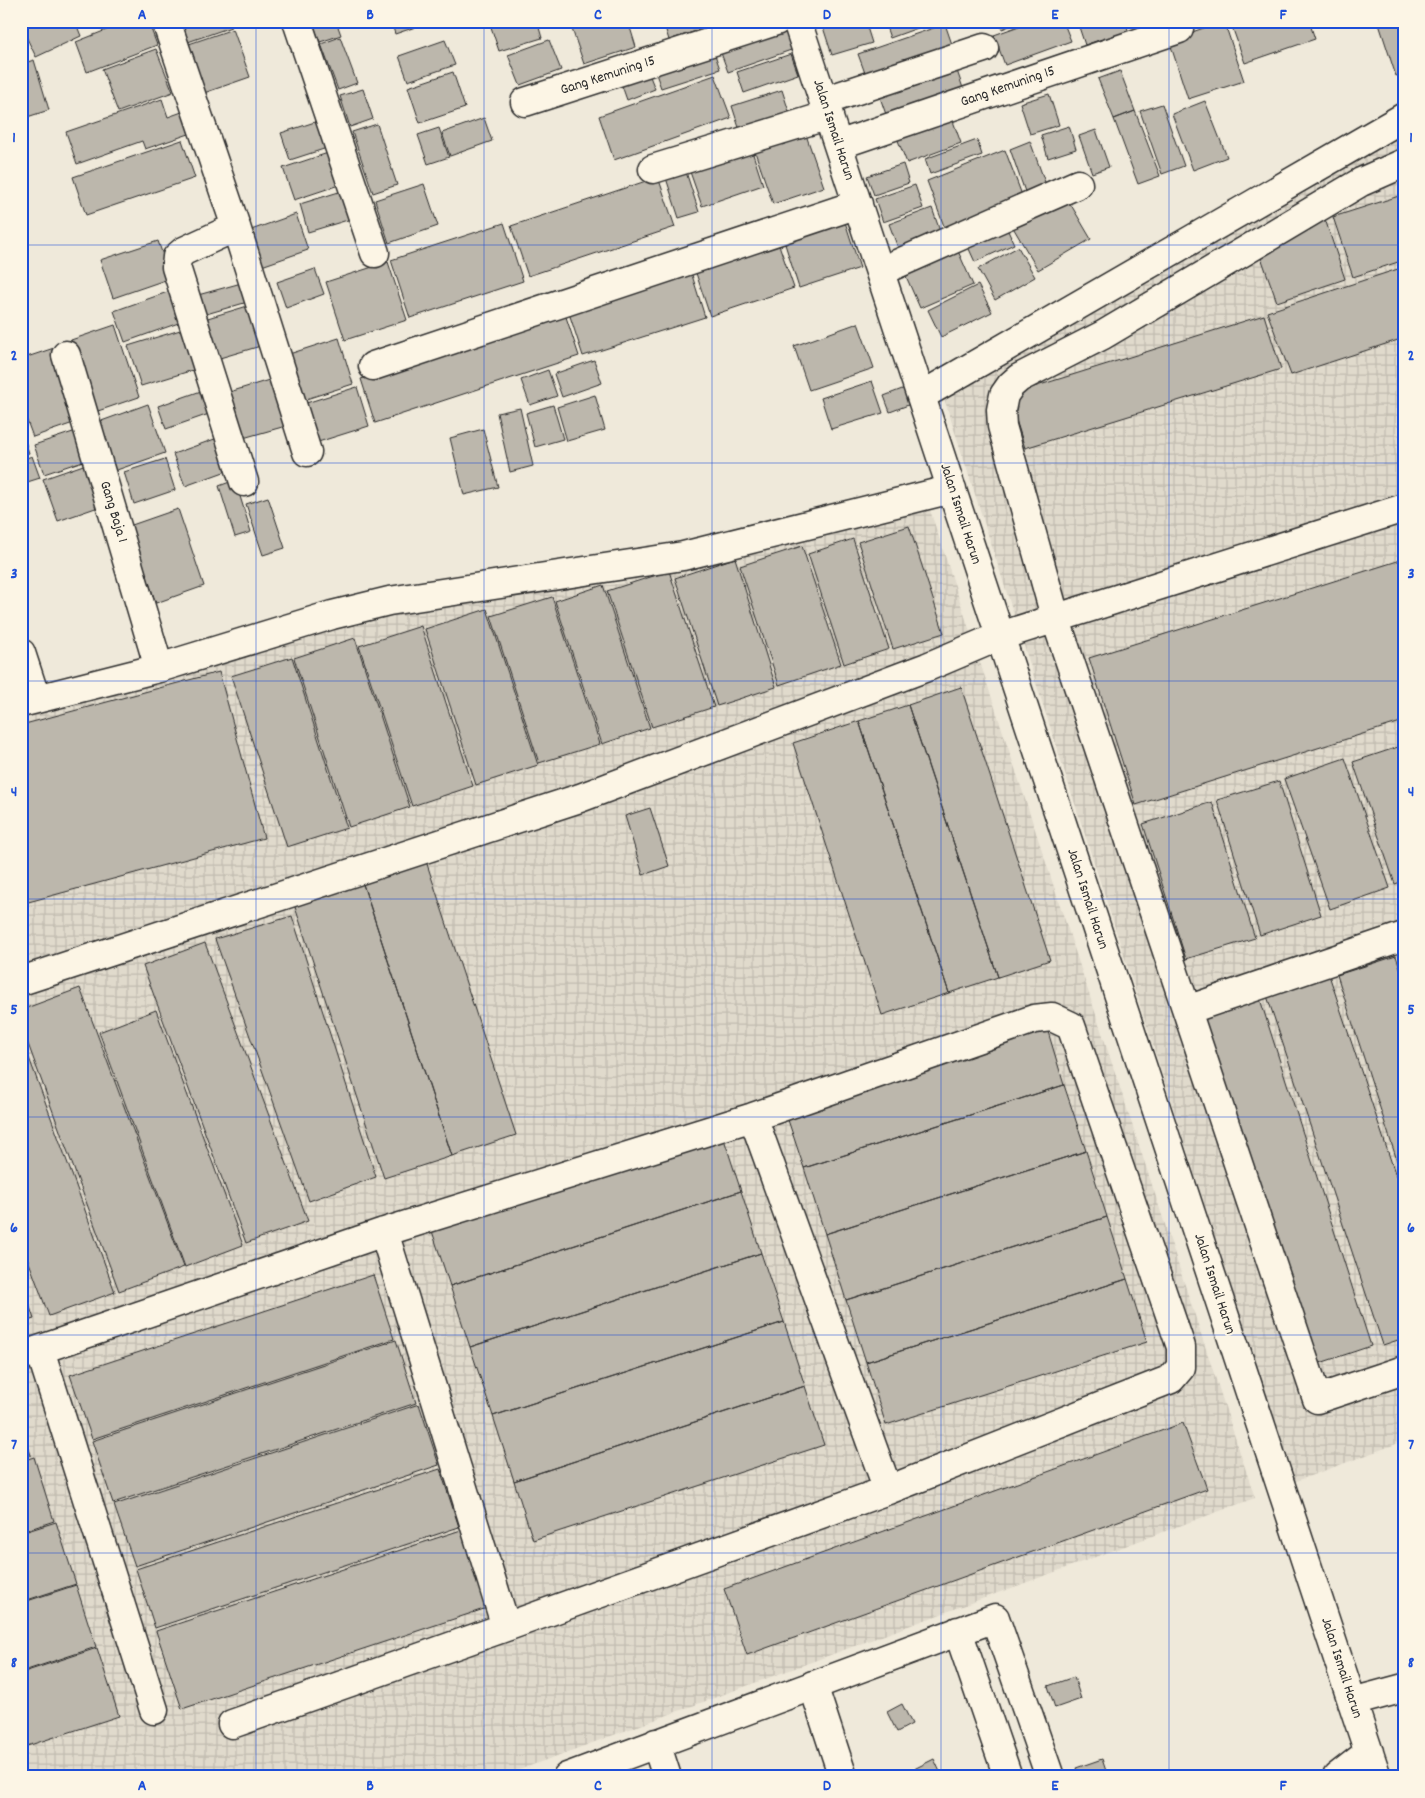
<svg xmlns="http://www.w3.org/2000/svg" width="1425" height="1798" viewBox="0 0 1425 1798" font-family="Dekko,sans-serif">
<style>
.industrial{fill:url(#industrial-grid)}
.building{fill:#bcb7ac;stroke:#2b2b2b}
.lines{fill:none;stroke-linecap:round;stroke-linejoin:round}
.minor-casing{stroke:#2b2b2b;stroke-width:31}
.minor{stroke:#fcf5e5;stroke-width:28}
.grid{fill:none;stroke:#1d4ed8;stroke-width:1;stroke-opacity:0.55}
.labels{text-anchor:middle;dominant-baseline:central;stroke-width:4;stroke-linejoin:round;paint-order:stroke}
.street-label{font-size:15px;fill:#2b2b2b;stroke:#fcf5e5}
.neatline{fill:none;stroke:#1d4ed8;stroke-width:2}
.grid-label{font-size:16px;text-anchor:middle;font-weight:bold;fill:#1d4ed8}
</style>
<defs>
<pattern id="industrial-grid" width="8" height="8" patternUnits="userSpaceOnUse" patternTransform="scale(1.25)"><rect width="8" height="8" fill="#e0dacc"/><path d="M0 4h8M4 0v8" fill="none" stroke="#c0bbaf"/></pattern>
</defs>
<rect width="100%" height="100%" fill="#efe9da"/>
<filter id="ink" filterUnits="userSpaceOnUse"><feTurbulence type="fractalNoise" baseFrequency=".02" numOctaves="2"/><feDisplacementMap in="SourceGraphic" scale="10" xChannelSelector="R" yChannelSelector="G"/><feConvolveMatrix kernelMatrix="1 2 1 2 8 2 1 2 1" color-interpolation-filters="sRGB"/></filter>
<g filter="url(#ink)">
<path class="industrial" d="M 1404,117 L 1404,1441 L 1294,1482 L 942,392 Z
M 927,501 L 1255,1498 L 500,1777 L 21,1777 L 21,708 L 386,606 L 616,584 Z"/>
<path class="building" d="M 21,21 L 75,21 L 81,36 L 36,57 L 21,26 Z
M 129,21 L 148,21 L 157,45 L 87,72 L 76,42 Z
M 174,21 L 229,21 L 231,27 L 182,44 Z
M 312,21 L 336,21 L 341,35 L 320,42 Z
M 391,21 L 433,21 L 395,34 Z
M 489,21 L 537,21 L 542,38 L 499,51 Z
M 595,21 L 628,21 L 636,47 L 584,64 L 572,29 Z
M 663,21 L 703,21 L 705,28 L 669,40 Z
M 708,21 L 733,21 L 710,28 Z
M 821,21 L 865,21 L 872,43 L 832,55 Z
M 884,21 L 937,21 L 890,38 Z
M 1000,21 L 1023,21 L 1002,29 Z
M 1033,21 L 1063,21 L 1071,41 L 1005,65 L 994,35 Z
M 1087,21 L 1125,21 L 1131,39 L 1108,47 L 1105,38 L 1085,45 L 1078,24 Z
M 1224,21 L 1244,81 L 1188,99 L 1169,40 Z
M 1230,21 L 1309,21 L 1315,39 L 1245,63 Z
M 1378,21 L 1404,21 L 1404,73 L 1396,76 Z
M 945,24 L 955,53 L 869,84 L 858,54 Z
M 233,29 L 250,77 L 201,94 L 183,46 Z
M 787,30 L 794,49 L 728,72 L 721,53 Z
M 340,37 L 357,83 L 338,90 L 321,44 Z
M 445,40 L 455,65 L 408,81 L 399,56 Z
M 549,40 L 561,70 L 520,85 L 508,55 Z
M 156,49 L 173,92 L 118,112 L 102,69 Z
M 714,52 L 720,69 L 661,88 L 655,71 Z
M 791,54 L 798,74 L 744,93 L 737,72 Z
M 34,60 L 49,110 L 21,119 L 21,64 Z
M 954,62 L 965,94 L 888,120 L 877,89 Z
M 647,69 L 655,89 L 627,100 L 620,80 Z
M 1120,71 L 1135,111 L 1114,119 L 1098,79 Z
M 453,72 L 465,108 L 420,123 L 408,87 Z
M 715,75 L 731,118 L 614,160 L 599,116 Z
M 363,89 L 373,119 L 350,127 L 340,96 Z
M 782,90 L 792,121 L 742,137 L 732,106 Z
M 1049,94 L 1059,125 L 1030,134 L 1020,103 Z
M 162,99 L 168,117 L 182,112 L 189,134 L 145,149 L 142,141 L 77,164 L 66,132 Z
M 1205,101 L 1227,157 L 1193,170 L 1172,114 Z
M 1162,104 L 1184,166 L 1162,174 L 1140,111 Z
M 1135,111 L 1160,176 L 1138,184 L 1114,119 Z
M 950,113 L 961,143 L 907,163 L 895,133 Z
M 484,118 L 492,141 L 450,156 L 442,133 Z
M 321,120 L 330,147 L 290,160 L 281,133 Z
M 377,124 L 397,185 L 373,193 L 352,132 Z
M 1069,126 L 1076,149 L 1048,158 L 1041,135 Z
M 439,128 L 449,157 L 428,164 L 418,135 Z
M 1096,130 L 1109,167 L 1092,173 L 1079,136 Z
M 805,132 L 824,187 L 773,204 L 754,149 Z
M 182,140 L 195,178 L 86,215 L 73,177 Z
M 977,140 L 982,155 L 930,174 L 925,159 Z
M 1030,141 L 1050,196 L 1029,203 L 1010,149 Z
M 751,148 L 763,185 L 702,206 L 689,169 Z
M 1005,150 L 1025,203 L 947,234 L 927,181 Z
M 334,151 L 345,183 L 294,200 L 283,168 Z
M 903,164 L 909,183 L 874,195 L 867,176 Z
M 685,169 L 699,212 L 679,218 L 665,175 Z
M 658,177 L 675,227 L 528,276 L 511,226 Z
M 424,184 L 438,226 L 389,243 L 375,200 Z
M 915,185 L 923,208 L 883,222 L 875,199 Z
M 342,191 L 351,219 L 308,232 L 300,204 Z
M 1064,193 L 1091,239 L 1038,270 L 1011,224 Z
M 1399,196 L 1404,210 L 1404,260 L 1353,277 L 1333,217 Z
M 932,208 L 943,240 L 901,256 L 889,224 Z
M 296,214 L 308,250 L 253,269 L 240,234 Z
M 1325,219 L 1345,279 L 1277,302 L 1257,246 Z
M 1003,220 L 1014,244 L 975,262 L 964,238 Z
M 845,222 L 860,268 L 799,288 L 784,241 Z
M 504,223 L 523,281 L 410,318 L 391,260 Z
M 158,241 L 171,278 L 113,298 L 100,260 Z
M 778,242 L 794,288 L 710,316 L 695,270 Z
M 954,242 L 973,285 L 920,308 L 901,265 Z
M 1018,247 L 1035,277 L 995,300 L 978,269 Z
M 388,262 L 407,320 L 345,340 L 326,282 Z
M 1404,267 L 1404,338 L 1291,375 L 1267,312 Z
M 315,269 L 324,294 L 286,308 L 277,282 Z
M 691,272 L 705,317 L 583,356 L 568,310 Z
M 245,282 L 251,301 L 203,315 L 198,295 Z
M 978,285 L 992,312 L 941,337 L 928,310 Z
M 176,289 L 187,320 L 125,342 L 114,311 Z
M 251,305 L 264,345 L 213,360 L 201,320 Z
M 565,314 L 579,356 L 375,423 L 361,379 Z
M 1264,315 L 1281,369 L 1025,448 L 1008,395 Z
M 858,323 L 874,368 L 809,390 L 794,346 Z
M 115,325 L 139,397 L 95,412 L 71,340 Z
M 190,327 L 203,367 L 141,386 L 128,346 Z
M 339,338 L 353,384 L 300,401 L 286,355 Z
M 54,348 L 79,421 L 33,437 L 21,405 L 21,359 Z
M 594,360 L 602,383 L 562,397 L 554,374 Z
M 548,370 L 557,396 L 530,405 L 521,380 Z
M 279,377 L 293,424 L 236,440 L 223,394 Z
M 872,381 L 883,413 L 831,429 L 821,398 Z
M 910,386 L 916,402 L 890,412 L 884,396 Z
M 357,387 L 369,426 L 315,443 L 303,404 Z
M 201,391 L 209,414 L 166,429 L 158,406 Z
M 595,395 L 605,430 L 567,441 L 557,407 Z
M 148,404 L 165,453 L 114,471 L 96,423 Z
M 553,405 L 563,439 L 535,447 L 526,413 Z
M 520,408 L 533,466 L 510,472 L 497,413 Z
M 82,429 L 92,458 L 44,474 L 34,445 Z
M 483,429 L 498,487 L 464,495 L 450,438 Z
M 23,435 L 29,453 L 21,456 L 21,436 Z
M 223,436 L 235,468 L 185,486 L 173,454 Z
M 32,456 L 40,478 L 21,484 L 21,460 Z
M 165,459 L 175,490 L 134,504 L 124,472 Z
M 92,462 L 107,504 L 58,521 L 43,479 Z
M 235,480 L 251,532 L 235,537 L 219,486 Z
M 268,497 L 285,548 L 263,555 L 246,504 Z
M 178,509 L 204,586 L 156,603 L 129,526 Z
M 909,526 L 944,633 L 893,649 L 858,542 Z
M 853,539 L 889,649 L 844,664 L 808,554 Z
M 802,546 L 841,664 L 779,685 L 740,566 Z
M 735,558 L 776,687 L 717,706 L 675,578 Z
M 1404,559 L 1404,721 L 1136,805 L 1089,658 Z
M 669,571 L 714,707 L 652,727 L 607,591 Z
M 603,585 L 650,728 L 602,744 L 555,601 Z
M 552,597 L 600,744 L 539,763 L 491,616 Z
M 487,609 L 538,765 L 476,785 L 425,629 Z
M 421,626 L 473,786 L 412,806 L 359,646 Z
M 355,638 L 410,807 L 349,827 L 294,658 Z
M 292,657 L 347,828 L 287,847 L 231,676 Z
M 219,672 L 264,838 L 21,904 L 21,725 Z
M 961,687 L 1050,960 L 998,977 L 908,705 Z
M 908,705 L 998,977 L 949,993 L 859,721 Z
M 859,721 L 949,993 L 882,1015 L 793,743 Z
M 1404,745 L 1404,881 L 1395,884 L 1353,762 Z
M 1345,758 L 1390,888 L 1330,909 L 1284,779 Z
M 1279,781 L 1321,915 L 1260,935 L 1217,800 Z
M 1212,802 L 1255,938 L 1186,959 L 1143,824 Z
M 650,808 L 669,866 L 643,875 L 625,816 Z
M 426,861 L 516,1135 L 452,1156 L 362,881 Z
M 362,881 L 452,1156 L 384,1178 L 294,904 Z
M 292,916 L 376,1177 L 309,1201 L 215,939 Z
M 205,943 L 308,1221 L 246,1243 L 143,966 Z
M 1396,956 L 1404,979 L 1404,1182 L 1337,975 Z
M 1328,972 L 1404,1200 L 1404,1338 L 1383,1345 L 1266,993 Z
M 80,988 L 184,1267 L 119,1291 L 21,1025 L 21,1010 Z
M 1260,999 L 1371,1346 L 1311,1366 L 1199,1018 Z
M 156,1010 L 243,1245 L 185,1267 L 99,1032 Z
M 1046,1025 L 1064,1085 L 804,1168 L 784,1108 Z
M 21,1036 L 115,1292 L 49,1316 L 21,1241 Z
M 1064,1085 L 1086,1151 L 825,1234 L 804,1168 Z
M 721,1130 L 741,1191 L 450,1286 L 430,1225 Z
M 1086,1151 L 1107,1217 L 846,1300 L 825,1234 Z
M 741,1191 L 761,1253 L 470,1347 L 450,1286 Z
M 1107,1217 L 1127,1279 L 866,1362 L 846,1300 Z
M 761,1253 L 784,1322 L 493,1416 L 470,1347 Z
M 373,1275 L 394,1339 L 92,1439 L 70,1375 Z
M 1127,1279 L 1147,1342 L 886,1425 L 866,1362 Z
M 21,1280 L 34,1319 L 21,1323 Z
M 784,1322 L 805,1386 L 514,1481 L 493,1416 Z
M 396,1340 L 416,1403 L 113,1503 L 92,1441 Z
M 805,1386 L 824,1445 L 533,1540 L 514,1481 Z
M 419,1404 L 439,1465 L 135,1566 L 114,1505 Z
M 1183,1423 L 1207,1489 L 747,1655 L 724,1589 Z
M 21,1425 L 31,1455 L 21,1459 Z
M 34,1457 L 54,1521 L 21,1532 L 21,1461 Z
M 440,1469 L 459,1527 L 155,1628 L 136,1569 Z
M 56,1522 L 76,1584 L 21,1602 L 21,1533 Z
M 461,1530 L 487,1608 L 182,1709 L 156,1631 Z
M 76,1585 L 96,1647 L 21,1672 L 21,1603 Z
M 97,1648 L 119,1716 L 21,1748 L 21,1673 Z
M 1074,1677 L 1081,1699 L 1055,1708 L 1048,1686 Z
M 902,1704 L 912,1724 L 897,1732 L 887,1712 Z
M 934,1759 L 941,1774 L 935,1777 L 918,1777 L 914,1769 Z
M 1102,1759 L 1108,1777 L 1079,1777 L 1076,1768 Z"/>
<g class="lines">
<g class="minor-casing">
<path id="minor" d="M 166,21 L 236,227 L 307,452
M 297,21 L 375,253
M 797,21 L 1377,1777
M 824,101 L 984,48
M 525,102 L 776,21
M 838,145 L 1179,29
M 1404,163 L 1361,182 L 1103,335 L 1019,378 L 1011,385 L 1004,395 L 1001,410 L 1002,426 L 1056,620 L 1317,1399 L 1404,1370
M 653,169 L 829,115
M 236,227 L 184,251 L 177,257 L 176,267 L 244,482
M 881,271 L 1078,184
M 66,355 L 159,668
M 373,366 L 858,204
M 921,396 L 1404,117
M 21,653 L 36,699
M 21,703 L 159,668 L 332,615 L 389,601 L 683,556 L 952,489
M 21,981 L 580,798 L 927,667 L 1000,636 L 1404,508
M 1187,1010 L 1404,936
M 753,1117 L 888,1490
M 40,1350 L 154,1710
M 21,1356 L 384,1232 L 753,1117 L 1034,1019 L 1052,1017 L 1071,1026 L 1181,1347 L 1181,1367 L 1171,1379 L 888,1490 L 506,1627 L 384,1232
M 958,1631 L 1008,1777
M 813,1685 L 843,1777
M 1352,1702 L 1404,1688
M 232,1724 L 506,1627
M 656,1743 L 667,1777
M 567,1777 L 995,1618 L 1050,1777
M 1337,1777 L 1369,1752"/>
</g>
<use href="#minor" class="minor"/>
</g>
</g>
<path class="grid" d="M 256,21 L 256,1777M 484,21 L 484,1777M 712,21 L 712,1777M 941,21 L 941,1777M 1169,21 L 1169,1777M 21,245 L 1404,245M 21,463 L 1404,463M 21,681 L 1404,681M 21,899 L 1404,899M 21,1117 L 1404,1117M 21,1335 L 1404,1335M 21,1553 L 1404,1553"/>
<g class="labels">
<g class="street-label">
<text transform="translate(608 76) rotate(-18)">Gang Kemuning 15</text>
<text transform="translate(1008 87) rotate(-19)">Gang Kemuning 15</text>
<text transform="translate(833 130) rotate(72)">Jalan Ismail Harun</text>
<text transform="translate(113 512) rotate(73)">Gang Baja 1</text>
<text transform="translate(960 514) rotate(72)">Jalan Ismail Harun</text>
<text transform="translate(1087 899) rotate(72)">Jalan Ismail Harun</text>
<text transform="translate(1214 1284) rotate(72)">Jalan Ismail Harun</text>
<text transform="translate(1341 1668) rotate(72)">Jalan Ismail Harun</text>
</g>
</g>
<rect width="1425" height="1798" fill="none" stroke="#fcf5e5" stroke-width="55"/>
<rect x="28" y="28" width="1370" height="1742" class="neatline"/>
<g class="grid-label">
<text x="142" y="19">A</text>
<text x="370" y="19">B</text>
<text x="598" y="19">C</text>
<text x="827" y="19">D</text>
<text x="1055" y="19">E</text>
<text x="1283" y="19">F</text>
<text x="14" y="142">1</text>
<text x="1411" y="142">1</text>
<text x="14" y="360">2</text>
<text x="1411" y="360">2</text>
<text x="14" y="578">3</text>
<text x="1411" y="578">3</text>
<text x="14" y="796">4</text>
<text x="1411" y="796">4</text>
<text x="14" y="1014">5</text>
<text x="1411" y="1014">5</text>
<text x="14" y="1232">6</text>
<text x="1411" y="1232">6</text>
<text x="14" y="1449">7</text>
<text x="1411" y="1449">7</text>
<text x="14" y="1667">8</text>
<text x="1411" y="1667">8</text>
<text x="142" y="1790">A</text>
<text x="370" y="1790">B</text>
<text x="598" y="1790">C</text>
<text x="827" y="1790">D</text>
<text x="1055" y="1790">E</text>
<text x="1283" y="1790">F</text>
</g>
</svg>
